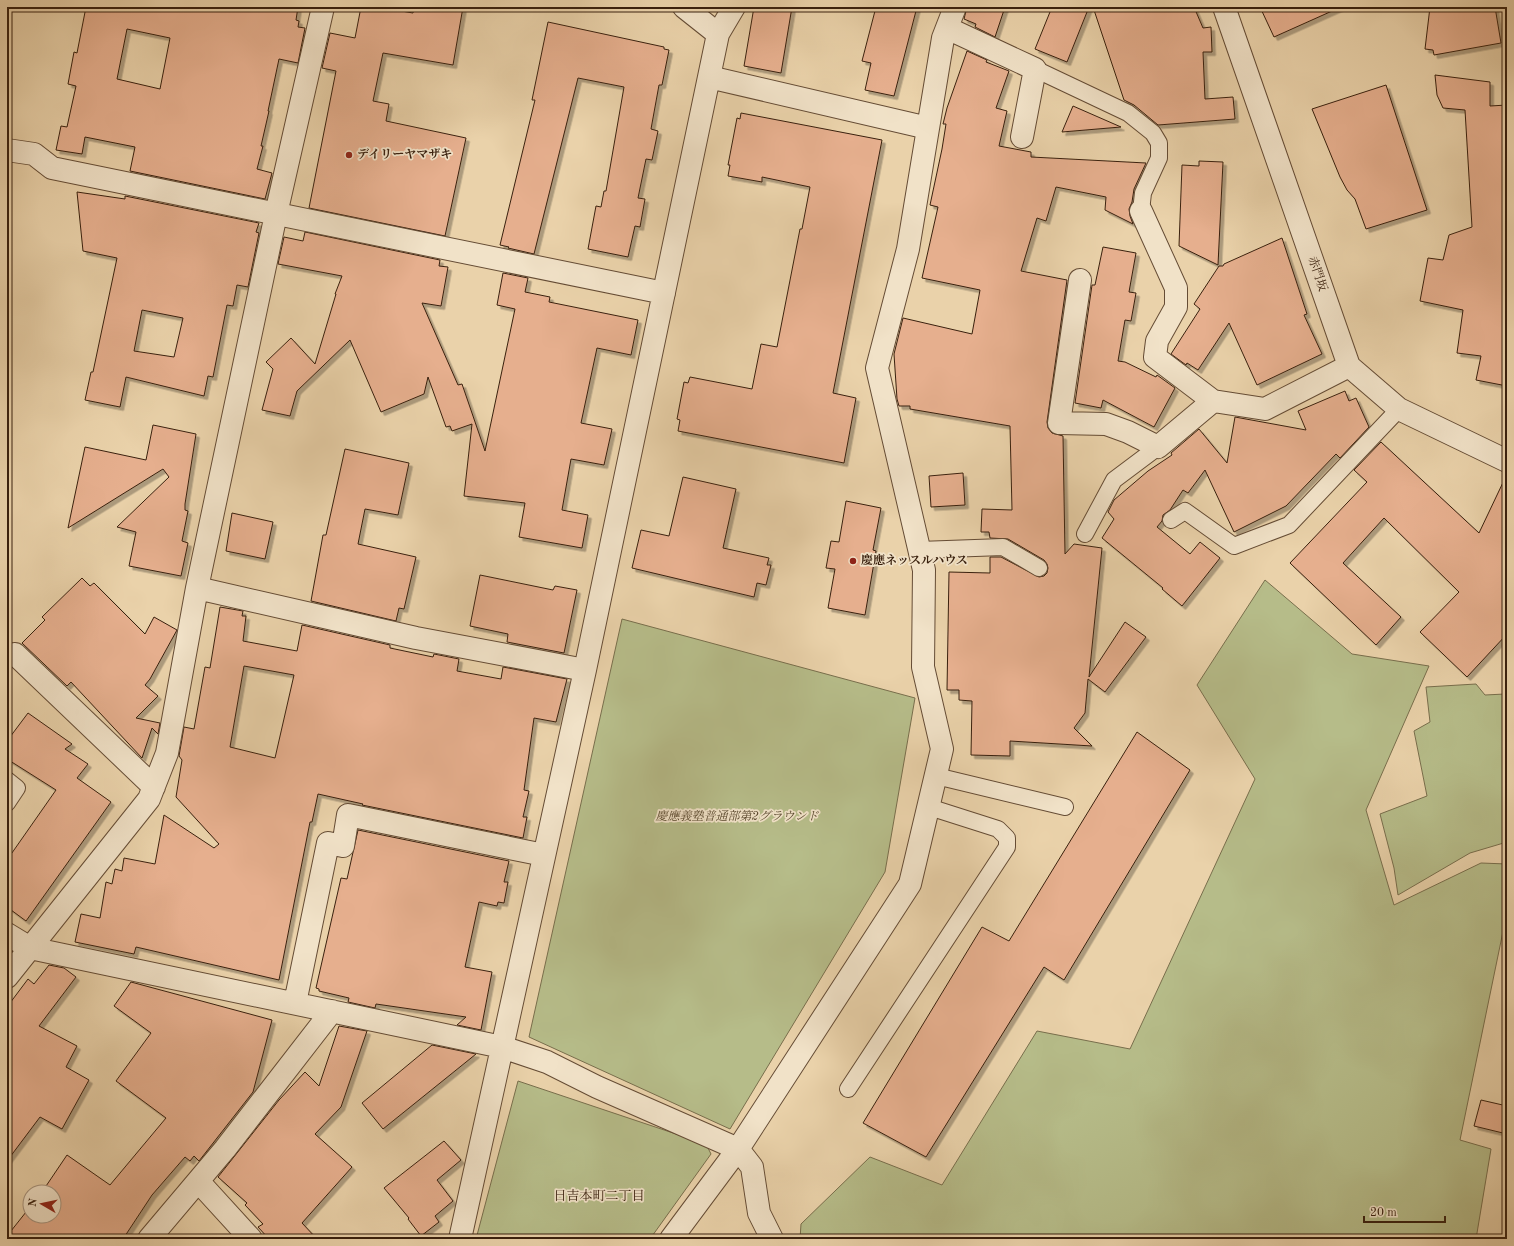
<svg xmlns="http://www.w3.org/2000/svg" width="1514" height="1246" viewBox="0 0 1514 1246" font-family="'Old Standard TT','Noto Serif JP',serif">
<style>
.green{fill:#b6bc89;stroke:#786e4c}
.building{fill:#e6af8e;stroke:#39200e;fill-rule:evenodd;filter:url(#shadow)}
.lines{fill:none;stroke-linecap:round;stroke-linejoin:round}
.lane-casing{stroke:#654c35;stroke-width:18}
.street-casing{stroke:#654c35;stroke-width:24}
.lane{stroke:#f1e2c8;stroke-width:16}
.street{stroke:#f1e2c8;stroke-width:22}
.poi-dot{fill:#8f2418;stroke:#f1e2c8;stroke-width:1.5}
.labels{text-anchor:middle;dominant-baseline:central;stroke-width:3.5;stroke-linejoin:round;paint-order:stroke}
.poi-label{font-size:12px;font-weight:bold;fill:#39200e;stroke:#f1e2c8;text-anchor:start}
.street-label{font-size:12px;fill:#39200e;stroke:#f1e2c8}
.park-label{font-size:12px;font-style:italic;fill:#58472d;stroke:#f1e2c8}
.neighbourhood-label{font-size:13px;fill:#39200e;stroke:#f1e2c8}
</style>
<defs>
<filter id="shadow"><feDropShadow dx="3.5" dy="3.5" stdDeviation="0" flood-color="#0004"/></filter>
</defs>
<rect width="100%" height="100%" fill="#ead2aa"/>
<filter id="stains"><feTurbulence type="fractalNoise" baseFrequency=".005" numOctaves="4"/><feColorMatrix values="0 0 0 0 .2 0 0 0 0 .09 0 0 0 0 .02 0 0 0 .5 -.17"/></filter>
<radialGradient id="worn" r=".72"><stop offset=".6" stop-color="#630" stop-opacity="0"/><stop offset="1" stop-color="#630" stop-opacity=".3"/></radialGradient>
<path class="green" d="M 1265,580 L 1352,654 L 1429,666 L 1366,810 L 1394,905 L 1481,863 L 1507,864 L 1507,912 L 1460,1140 L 1491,1149 L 1476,1239 L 800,1239 L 801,1224 L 870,1157 L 942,1185 L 1037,1031 L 1130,1049 L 1255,779 L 1197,685 Z
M 622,619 L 915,698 L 885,872 L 730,1129 L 529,1037 Z
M 1476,684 L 1485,695 L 1505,694 L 1507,697 L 1507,842 L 1470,853 L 1398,895 L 1394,868 L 1380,814 L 1427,796 L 1414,731 L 1430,722 L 1426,687 Z
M 518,1081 L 706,1144 L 711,1154 L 650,1239 L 476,1239 Z"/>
<path class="building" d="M 86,7 L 298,7 L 296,20 L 299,21 L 298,27 L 305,28 L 298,63 L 279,59 L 268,111 L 269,111 L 261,146 L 263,146 L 257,169 L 272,173 L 265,199 L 130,171 L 135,147 L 85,137 L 82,154 L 56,150 L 61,126 L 67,127 L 76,86 L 68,84 L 74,52 L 77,53 ZM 127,29 L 170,38 L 160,89 L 117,79 Z
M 361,7 L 378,7 L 413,13 L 414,7 L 463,7 L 453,65 L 383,53 L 373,101 L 389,104 L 386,121 L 466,138 L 445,236 L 309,208 L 336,71 L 322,68 L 330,33 L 355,38 Z
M 754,7 L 792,7 L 781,73 L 744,66 Z
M 876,7 L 917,7 L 894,96 L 865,90 L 871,63 L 862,61 Z
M 967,7 L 1005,7 L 995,37 L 975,27 L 976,24 L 964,19 Z
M 1052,7 L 1089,7 L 1067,62 L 1035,49 Z
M 1093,7 L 1194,7 L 1203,28 L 1211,27 L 1212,52 L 1203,52 L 1205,99 L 1233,97 L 1235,119 L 1158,125 L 1134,105 L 1124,100 Z
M 1260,7 L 1341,7 L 1274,37 Z
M 1430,7 L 1495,7 L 1501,43 L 1434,55 L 1433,50 L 1425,49 Z
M 548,22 L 664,47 L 664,49 L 669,50 L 662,85 L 659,85 L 651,129 L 658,131 L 652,160 L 646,159 L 638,198 L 645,199 L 640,227 L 635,226 L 628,257 L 588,249 L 596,206 L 601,207 L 604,191 L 606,191 L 624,87 L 578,78 L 534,254 L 508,248 L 509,247 L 500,245 L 535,100 L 532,100 Z
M 967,51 L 987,60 L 986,62 L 1009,71 L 996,108 L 1007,111 L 999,146 L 1031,152 L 1031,157 L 1146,163 L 1134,189 L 1132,202 L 1129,209 L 1130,216 L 1133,224 L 1105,210 L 1106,197 L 1056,187 L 1046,221 L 1037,218 L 1021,271 L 1067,280 L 1047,422 L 1048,428 L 1052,433 L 1063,436 L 1065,554 L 1074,544 L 1102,548 L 1089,677 L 1125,622 L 1146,637 L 1105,692 L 1088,679 L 1085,713 L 1074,728 L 1092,746 L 1010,741 L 1010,756 L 971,755 L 972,701 L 959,700 L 959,690 L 947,690 L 949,572 L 990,573 L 990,557 L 1001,557 L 1039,577 L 1044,576 L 1047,573 L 1048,568 L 1047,564 L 1044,560 L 1008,539 L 990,538 L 989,532 L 981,532 L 982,509 L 1012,510 L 1010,426 L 910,409 L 910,406 L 899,406 L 897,399 L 894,354 L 903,318 L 972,334 L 980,290 L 922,278 L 938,207 L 930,205 L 942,149 L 946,124 L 943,124 L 947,108 Z
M 1435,75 L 1490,82 L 1490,106 L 1507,105 L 1507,386 L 1476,380 L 1481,356 L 1457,353 L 1463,310 L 1420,301 L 1428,258 L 1443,260 L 1449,235 L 1472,227 L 1465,110 L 1443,108 L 1437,95 Z
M 1386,85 L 1427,210 L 1366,229 L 1355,199 L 1347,190 L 1340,177 L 1312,109 Z
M 1073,106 L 1121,127 L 1062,132 Z
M 741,113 L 882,140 L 833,393 L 856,398 L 844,463 L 678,431 L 680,420 L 677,419 L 684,382 L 688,383 L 690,377 L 752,389 L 761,344 L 777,347 L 800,229 L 802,229 L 810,187 L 762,177 L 762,182 L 728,176 L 730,165 L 728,165 L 737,118 L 740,119 Z
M 1199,161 L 1223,162 L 1218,265 L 1179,246 L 1182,165 L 1199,166 Z
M 77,192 L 125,199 L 125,196 L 259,223 L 256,232 L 259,233 L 248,287 L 237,285 L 233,306 L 227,305 L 213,377 L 208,376 L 204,396 L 126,377 L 120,407 L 85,400 L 91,372 L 93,372 L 117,258 L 83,251 ZM 142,310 L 183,318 L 174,357 L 134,351 Z
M 305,232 L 440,260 L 439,266 L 448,267 L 441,306 L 422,303 L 458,385 L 462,384 L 485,451 L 515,309 L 497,305 L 503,273 L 528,278 L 525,292 L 550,297 L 549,302 L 638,320 L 631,355 L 597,348 L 581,423 L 612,429 L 604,465 L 571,459 L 562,510 L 588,515 L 582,548 L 519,537 L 525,503 L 464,496 L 472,424 L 452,431 L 450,426 L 446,427 L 428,377 L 424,394 L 381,412 L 350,340 L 297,391 L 290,416 L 262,410 L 273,369 L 266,362 L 291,338 L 315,364 L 336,294 L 335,294 L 342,276 L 278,264 L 284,237 L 303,241 Z
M 1282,238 L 1307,314 L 1304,315 L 1322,354 L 1257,385 L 1229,323 L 1198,370 L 1187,363 L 1186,365 L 1171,354 L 1200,309 L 1194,304 L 1219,266 L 1223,266 L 1224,264 Z
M 1103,247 L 1136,253 L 1129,292 L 1136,293 L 1131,321 L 1125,320 L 1118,361 L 1125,362 L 1156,377 L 1157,375 L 1175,388 L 1154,427 L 1103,400 L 1101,408 L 1075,403 L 1092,285 L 1095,285 Z
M 1345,391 L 1349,401 L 1356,398 L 1369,427 L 1340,458 L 1336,454 L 1286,506 L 1234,532 L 1205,470 L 1188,493 L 1183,490 L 1170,510 L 1163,515 L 1162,521 L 1157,527 L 1190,554 L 1200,542 L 1220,558 L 1182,606 L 1162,589 L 1163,588 L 1102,538 L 1114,519 L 1108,512 L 1114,500 L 1148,471 L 1172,455 L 1171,453 L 1199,429 L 1227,463 L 1235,417 L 1306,430 L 1298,411 Z
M 153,425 L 196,434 L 185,504 L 185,510 L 188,511 L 182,541 L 188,543 L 181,576 L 129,566 L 136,532 L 117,527 L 169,477 L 163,469 L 68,528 L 85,447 L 146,460 Z
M 1381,442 L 1479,533 L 1507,474 L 1507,634 L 1467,677 L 1420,632 L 1459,592 L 1384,518 L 1343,563 L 1401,617 L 1376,645 L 1290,563 L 1367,482 L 1354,470 Z
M 345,449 L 409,463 L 398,515 L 365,509 L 358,544 L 416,557 L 404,609 L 399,608 L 396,621 L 311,601 L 323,535 L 326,535 Z
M 963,473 L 965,505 L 931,507 L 929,476 Z
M 683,477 L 736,489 L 723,548 L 769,558 L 767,565 L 771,565 L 766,585 L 757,583 L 754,597 L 632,568 L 641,530 L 669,536 Z
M 846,501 L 881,508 L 873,550 L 876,551 L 865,615 L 828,608 L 835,569 L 826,568 L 831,541 L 839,542 Z
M 232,513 L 273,522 L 265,559 L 226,551 Z
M 480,575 L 553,590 L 555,586 L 577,590 L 564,653 L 507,642 L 508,634 L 470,626 Z
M 82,578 L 90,586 L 94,583 L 145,634 L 154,617 L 177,630 L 150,679 L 145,685 L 158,696 L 136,718 L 160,723 L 158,734 L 152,728 L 142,758 L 71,682 L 67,686 L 22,643 L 45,620 L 42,617 Z
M 220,607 L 243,611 L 242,616 L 246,616 L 243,641 L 297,651 L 302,625 L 390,645 L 390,648 L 433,657 L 434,654 L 459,659 L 457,671 L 501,679 L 503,667 L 567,679 L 556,722 L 534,718 L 524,790 L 529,791 L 523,817 L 527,817 L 523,838 L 362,805 L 363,804 L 318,794 L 312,822 L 310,822 L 279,980 L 136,947 L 134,954 L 75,942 L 81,914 L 100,918 L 106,882 L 112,884 L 115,869 L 122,871 L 124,858 L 155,864 L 164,815 L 214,848 L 219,844 L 176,797 L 182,760 L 179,756 L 184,727 L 194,729 L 205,667 L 210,668 ZM 244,666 L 294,675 L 275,758 L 230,747 Z
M 28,713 L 72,744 L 65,749 L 88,764 L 77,778 L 111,802 L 26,921 L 7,907 L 7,860 L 56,790 L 7,759 L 7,741 Z
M 1137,732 L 1190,770 L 1064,980 L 1044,967 L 926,1157 L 863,1123 L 982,927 L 1009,941 Z
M 358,830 L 509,861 L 504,882 L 508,882 L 504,903 L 498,902 L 497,906 L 479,902 L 465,967 L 492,972 L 481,1030 L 457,1025 L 466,1017 L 376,1004 L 375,1008 L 348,1002 L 349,998 L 319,991 L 319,989 L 316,988 L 341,878 L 347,879 Z
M 49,965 L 64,968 L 76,977 L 39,1026 L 77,1046 L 66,1067 L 89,1080 L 62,1129 L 40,1117 L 7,1161 L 7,1007 L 28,979 L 34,984 Z
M 131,982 L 272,1020 L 253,1092 L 199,1161 L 194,1156 L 190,1161 L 185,1157 L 152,1195 L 123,1239 L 7,1239 L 7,1236 L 30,1207 L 30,1216 L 54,1216 L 54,1192 L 42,1192 L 67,1155 L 110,1185 L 166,1118 L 116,1081 L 151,1033 L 114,1006 Z
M 339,1026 L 367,1031 L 341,1107 L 315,1134 L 352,1167 L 302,1223 L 317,1239 L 269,1239 L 258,1227 L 263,1224 L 245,1205 L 247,1203 L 218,1177 L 279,1100 L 305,1072 L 319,1086 Z
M 432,1045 L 476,1054 L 383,1129 L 362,1103 Z
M 1481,1100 L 1507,1106 L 1507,1134 L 1474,1126 Z
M 444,1141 L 461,1160 L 437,1180 L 453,1201 L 435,1216 L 439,1222 L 421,1236 L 408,1219 L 409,1218 L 384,1188 Z"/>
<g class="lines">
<g class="lane-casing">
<path id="lane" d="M 1035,69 L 1128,113 L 1153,133 L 1159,143 L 1159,158 L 1143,193 L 1141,211
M 1171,520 L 1185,511 L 1234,546 L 1289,525 L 1399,409
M 1085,534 L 1114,480 L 1158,447
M 919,550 L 1003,547 L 1039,568
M 936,776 L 1065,807
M 7,780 L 17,788 L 7,803
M 848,1089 L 1007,847 L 1007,838 L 998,829 L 929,807"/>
</g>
<g class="street-casing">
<path id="street" d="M 684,7 L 718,34
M 1224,7 L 1349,366 L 1399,409 L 1507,461
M 947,28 L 1035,69 L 1022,137
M 709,77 L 928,128
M 7,150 L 34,154 L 52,168 L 664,293
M 1141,211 L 1176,288 L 1176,307 L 1157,341 L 1155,357 L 1213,401 L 1265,409 L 1349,366
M 1080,280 L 1059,423 L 1106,424 L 1128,432 L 1158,447 L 1213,401
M 197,588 L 416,638 L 585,670
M 15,654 L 154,787
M 7,934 L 30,948 L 502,1047 L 547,1062 L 597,1087 L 738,1149 L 752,1167 L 759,1213 L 772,1239
M 7,977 L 149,799 L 167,753 L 197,588 L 276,214 L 323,7
M 295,1003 L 328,843 L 343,846 L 348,815 L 544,855
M 198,1181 L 251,1239
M 149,1239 L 225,1149 L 332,1011
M 460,1239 L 585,670 L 718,34 L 734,7
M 671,1239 L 738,1149 L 910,884 L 942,749 L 923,667 L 924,570 L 877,368 L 908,249 L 943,38 L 955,7"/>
</g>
<use href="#lane" class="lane"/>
<use href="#street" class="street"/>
</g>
<g class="poi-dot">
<circle cx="349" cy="155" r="4"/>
<circle cx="853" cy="561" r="4"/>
</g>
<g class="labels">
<g class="poi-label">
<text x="357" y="155">デイリーヤマザキ</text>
<text x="861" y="561">慶應ネッスルハウス</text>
</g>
<g class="street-label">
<text transform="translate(1317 274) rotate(71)">赤門坂</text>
</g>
<g class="park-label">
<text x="737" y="817">慶應義塾普通部第2グラウンド</text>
</g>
<g class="neighbourhood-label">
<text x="599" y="1196">日吉本町二丁目</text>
</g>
</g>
<rect width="1514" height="1246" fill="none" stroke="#ead2aa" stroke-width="24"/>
<rect x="8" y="8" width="1498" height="1230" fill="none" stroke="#39200e" stroke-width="2"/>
<rect x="12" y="12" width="1490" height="1222" fill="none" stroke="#39200e"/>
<g transform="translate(42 1204) rotate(279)"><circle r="19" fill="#f1e2c8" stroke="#a7947e"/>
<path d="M0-3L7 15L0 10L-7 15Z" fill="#8f2418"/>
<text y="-6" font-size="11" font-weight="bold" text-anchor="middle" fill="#39200e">N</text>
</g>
<path d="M1364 1216v6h81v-6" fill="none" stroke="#39200e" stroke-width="2"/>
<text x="1370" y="1216" font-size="12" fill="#39200e" stroke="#f1e2c8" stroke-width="3" paint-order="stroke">20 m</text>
<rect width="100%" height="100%" filter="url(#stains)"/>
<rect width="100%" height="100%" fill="url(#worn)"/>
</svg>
